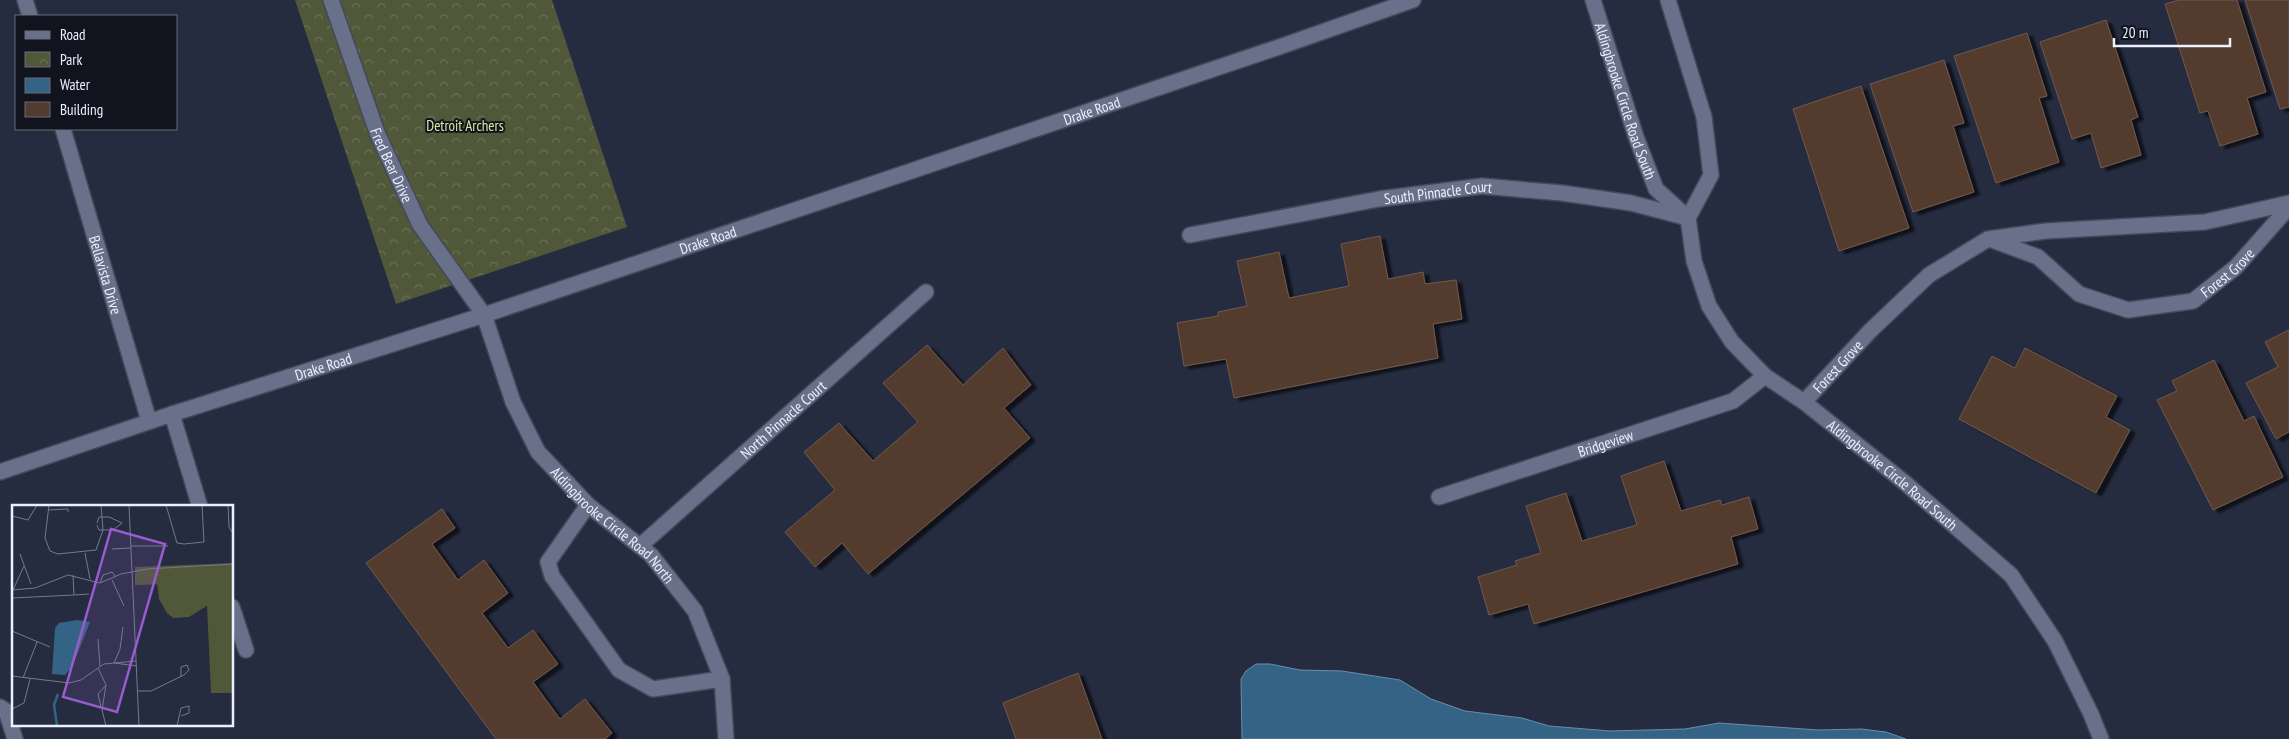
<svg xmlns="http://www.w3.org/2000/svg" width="2289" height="739" viewBox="0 0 2289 739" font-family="'PT Sans Narrow',sans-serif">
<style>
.park{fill:url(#park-crowns)}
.water{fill:#356386;stroke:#6c8daa}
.building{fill:#523b2f;stroke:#72594c;filter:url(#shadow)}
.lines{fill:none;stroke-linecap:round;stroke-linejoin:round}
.minor-casing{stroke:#43495a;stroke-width:18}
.minor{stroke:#687189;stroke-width:15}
.labels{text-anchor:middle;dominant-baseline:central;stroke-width:4;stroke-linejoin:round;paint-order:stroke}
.street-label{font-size:15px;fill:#ebf0fe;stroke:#11141e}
.park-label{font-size:15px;fill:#d7ed9d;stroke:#11141e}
.inset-river{fill:none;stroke:#356386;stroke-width:2.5}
.inset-road{fill:none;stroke:#747a8c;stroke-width:1}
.view{fill:#975dcf;fill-opacity:0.15;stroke:#975dcf;stroke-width:2.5}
.inset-edge{fill:none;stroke:#ebf0fe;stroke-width:2.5}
</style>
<defs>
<pattern id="park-crowns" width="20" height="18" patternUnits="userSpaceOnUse" patternTransform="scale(1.25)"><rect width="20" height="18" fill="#505839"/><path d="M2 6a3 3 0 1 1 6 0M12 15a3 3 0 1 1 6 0" fill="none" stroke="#697057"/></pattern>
<filter id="shadow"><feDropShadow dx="5.5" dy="3" stdDeviation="1" flood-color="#0009"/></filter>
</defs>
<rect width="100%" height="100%" fill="#252c40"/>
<path class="park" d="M 295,0 L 552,0 L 627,227 L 396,304 Z"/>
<path class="water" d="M 1256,664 L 1270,664 L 1300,670 L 1342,671 L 1400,680 L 1431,699 L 1465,711 L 1522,718 L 1549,726 L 1610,731 L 1685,729 L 1719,723 L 1818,730 L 1861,729 L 1886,732 L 1906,739 L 1242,739 L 1241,679 L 1246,671 Z"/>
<path class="building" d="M 2179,0 L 2237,0 L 2266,92 L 2247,98 L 2258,134 L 2220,146 L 2208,111 L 2200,113 L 2165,4 Z
M 2245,0 L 2289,0 L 2289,107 L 2280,109 Z
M 2106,20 L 2138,117 L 2131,120 L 2141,155 L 2101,168 L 2091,133 L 2072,139 L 2040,42 Z
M 2027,33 L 2047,96 L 2039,98 L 2059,162 L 1996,183 L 1954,56 Z
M 1944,60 L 1964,123 L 1953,126 L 1974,192 L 1913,212 L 1870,84 Z
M 1861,86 L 1909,228 L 1839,251 L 1793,109 Z
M 1380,236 L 1388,279 L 1423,272 L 1425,284 L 1456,280 L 1462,319 L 1433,324 L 1438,358 L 1234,398 L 1226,359 L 1184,366 L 1177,323 L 1218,316 L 1218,312 L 1247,306 L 1237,261 L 1279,252 L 1289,298 L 1349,286 L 1341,244 Z
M 2289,330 L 2289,432 L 2276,439 L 2246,383 L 2278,367 L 2265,342 Z
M 927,345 L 963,385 L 1003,348 L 1031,385 L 1004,408 L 1030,438 L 868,574 L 842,543 L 815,567 L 785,532 L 835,490 L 804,452 L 839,423 L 873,461 L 918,422 L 883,383 Z
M 2025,348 L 2117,396 L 2106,417 L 2130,430 L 2096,493 L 1959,419 L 1992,356 L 2015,368 Z
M 2214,360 L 2244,421 L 2254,416 L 2283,477 L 2213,510 L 2157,400 L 2177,391 L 2172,381 Z
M 1664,461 L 1681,511 L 1720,500 L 1722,505 L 1749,497 L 1758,529 L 1731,537 L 1738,564 L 1534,624 L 1528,604 L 1489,615 L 1478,577 L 1517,565 L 1515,561 L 1541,553 L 1526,506 L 1566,493 L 1582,541 L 1637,525 L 1621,476 Z
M 442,509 L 455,528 L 432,544 L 458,580 L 484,560 L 508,593 L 482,613 L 508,648 L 533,630 L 558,664 L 533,682 L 560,719 L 585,699 L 612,733 L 605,739 L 496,739 L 366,563 Z
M 1078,673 L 1102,739 L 1016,739 L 1003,703 Z"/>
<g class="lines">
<g class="minor-casing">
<g id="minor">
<path d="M 25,0 L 30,16"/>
<path id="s1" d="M 331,0 L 378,135 L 420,225 L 484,315 L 513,402 L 538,452 L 588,505 L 651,555 L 695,611 L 722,679 L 726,739"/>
<path id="s2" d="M 1593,0 L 1636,137 L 1656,189 L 1687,217"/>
<path id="s3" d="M 1668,0 L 1704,117 L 1711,175 L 1688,218 L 1694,261 L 1709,306 L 1732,342 L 1765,376 L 1804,402 L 1904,482 L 2011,575 L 2055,641 L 2091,714 L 2101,739"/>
<path id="s4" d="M 63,129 L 149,421"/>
<path id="s5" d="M 1190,235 L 1379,199 L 1482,186 L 1562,193 L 1631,203 L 1688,218"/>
<path id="s6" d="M 1992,240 L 2038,257 L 2079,294 L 2128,310 L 2193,301 L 2236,267 L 2289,207"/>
<path id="s7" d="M 1804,402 L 1870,331 L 1929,275 L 1988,239 L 2046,231 L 2205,222 L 2289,203"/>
<path d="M 172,414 L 200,507"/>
<path id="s8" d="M 0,472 L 172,414 L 484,315 L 1282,46 L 1413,0"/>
<path id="s9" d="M 1439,497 L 1733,401 L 1765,376"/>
<path d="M 588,505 L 548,562 L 552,576 L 619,670 L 653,689 L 722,679"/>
<path id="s10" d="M 640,546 L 926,292"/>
<path d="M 232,607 L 246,650"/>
<path d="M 0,707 L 6,711 L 15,739"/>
</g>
</g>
<use href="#minor" class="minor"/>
</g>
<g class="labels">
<g class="street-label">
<text stroke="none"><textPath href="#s2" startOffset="106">Aldingbrooke Circle Road South</textPath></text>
<text stroke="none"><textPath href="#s8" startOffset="1150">Drake Road</textPath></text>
<text stroke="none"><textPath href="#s1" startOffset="176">Fred Bear Drive</textPath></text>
<text stroke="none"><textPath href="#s5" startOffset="252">South Pinnacle Court</textPath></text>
<text stroke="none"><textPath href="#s8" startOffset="745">Drake Road</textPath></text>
<text stroke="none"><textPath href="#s6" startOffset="266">Forest Grove</textPath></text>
<text stroke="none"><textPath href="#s4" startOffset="152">Bellavista Drive</textPath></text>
<text stroke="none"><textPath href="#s8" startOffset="340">Drake Road</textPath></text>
<text stroke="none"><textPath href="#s7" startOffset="49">Forest Grove</textPath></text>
<text stroke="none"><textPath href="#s10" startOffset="191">North Pinnacle Court</textPath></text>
<text stroke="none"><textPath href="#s9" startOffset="175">Bridgeview</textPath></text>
<text stroke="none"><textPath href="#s3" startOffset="572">Aldingbrooke Circle Road South</textPath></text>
<text stroke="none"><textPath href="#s1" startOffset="605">Aldingbrooke Circle Road North</textPath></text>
</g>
<g class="park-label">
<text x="465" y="125">Detroit Archers</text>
</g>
</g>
<g transform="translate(12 505)">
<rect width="221" height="221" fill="#252c40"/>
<path d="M 145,76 L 195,77 L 204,95 L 177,112 L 161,113 L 155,108 L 147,94 Z" fill="#505839"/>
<path d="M 221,58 L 221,188 L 199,188 L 194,78 L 123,80 L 123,62 Z" fill="#505839"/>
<path d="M 65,115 L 78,117 L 60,162 L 53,170 L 40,169 L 43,123 L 47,118 Z" fill="#356386"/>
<path class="inset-river" d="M 45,221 L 42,200 L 46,189"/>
<path class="inset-road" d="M 37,0 L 33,33 L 38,46 L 46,49 L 84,45 L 91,25 L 89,0M 117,0 L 127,221M 154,0 L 165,38 L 172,39 L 192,37 L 190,0M 216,0 L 217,22 L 222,30M 36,5 L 56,4 L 56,7M 0,11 L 16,15 L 25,0M 85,18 L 87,12 L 97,12 L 110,18 L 101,25 L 87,25 L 85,20M 119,41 L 156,41M 100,44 L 119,43M 73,48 L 78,74M 8,49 L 19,79M 100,75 L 112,101M 88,78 L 91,70 L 100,67 L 104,72M 0,85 L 23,83 L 56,70 L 88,78 L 109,69 L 135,64 L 222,59M 1,85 L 12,61M 62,90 L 77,89M 0,93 L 62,90 L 61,70M 0,126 L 38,142M 86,134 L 88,161M 102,158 L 108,144 L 111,122M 102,158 L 125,161M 86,163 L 94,180 L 90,205 L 94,221M 0,171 L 57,178 L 69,175 L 92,159 L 124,156M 11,173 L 25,137M 126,186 L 139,186 L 172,170 L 177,165 L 175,160 L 169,162 L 169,172M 89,202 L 86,189 L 93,181M 0,204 L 12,198 L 18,174M 165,221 L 169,203 L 177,201 L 177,208 L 169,211"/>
<path class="view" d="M 99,24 L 153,39 L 105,207 L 51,192 Z"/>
<rect width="221" height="221" class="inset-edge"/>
</g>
<rect x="15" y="15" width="162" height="115" fill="#11141e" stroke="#686c78"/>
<rect x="25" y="31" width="25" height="8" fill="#687189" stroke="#686c78"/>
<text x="60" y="40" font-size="15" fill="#ebf0fe">Road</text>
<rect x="25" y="52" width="25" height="15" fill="url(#park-crowns)" stroke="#686c78"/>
<text x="60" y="65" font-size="15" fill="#ebf0fe">Park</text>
<rect x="25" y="78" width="25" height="15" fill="#356386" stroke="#686c78"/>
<text x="60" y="90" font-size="15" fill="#ebf0fe">Water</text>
<rect x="25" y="102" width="25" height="15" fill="#523b2f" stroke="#686c78"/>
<text x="60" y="115" font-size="15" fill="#ebf0fe">Building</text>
<path d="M2114 38v8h116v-8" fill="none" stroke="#ebf0fe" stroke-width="2.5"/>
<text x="2122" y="38" font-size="15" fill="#ebf0fe" stroke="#11141e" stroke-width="4" paint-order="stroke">20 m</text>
</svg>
